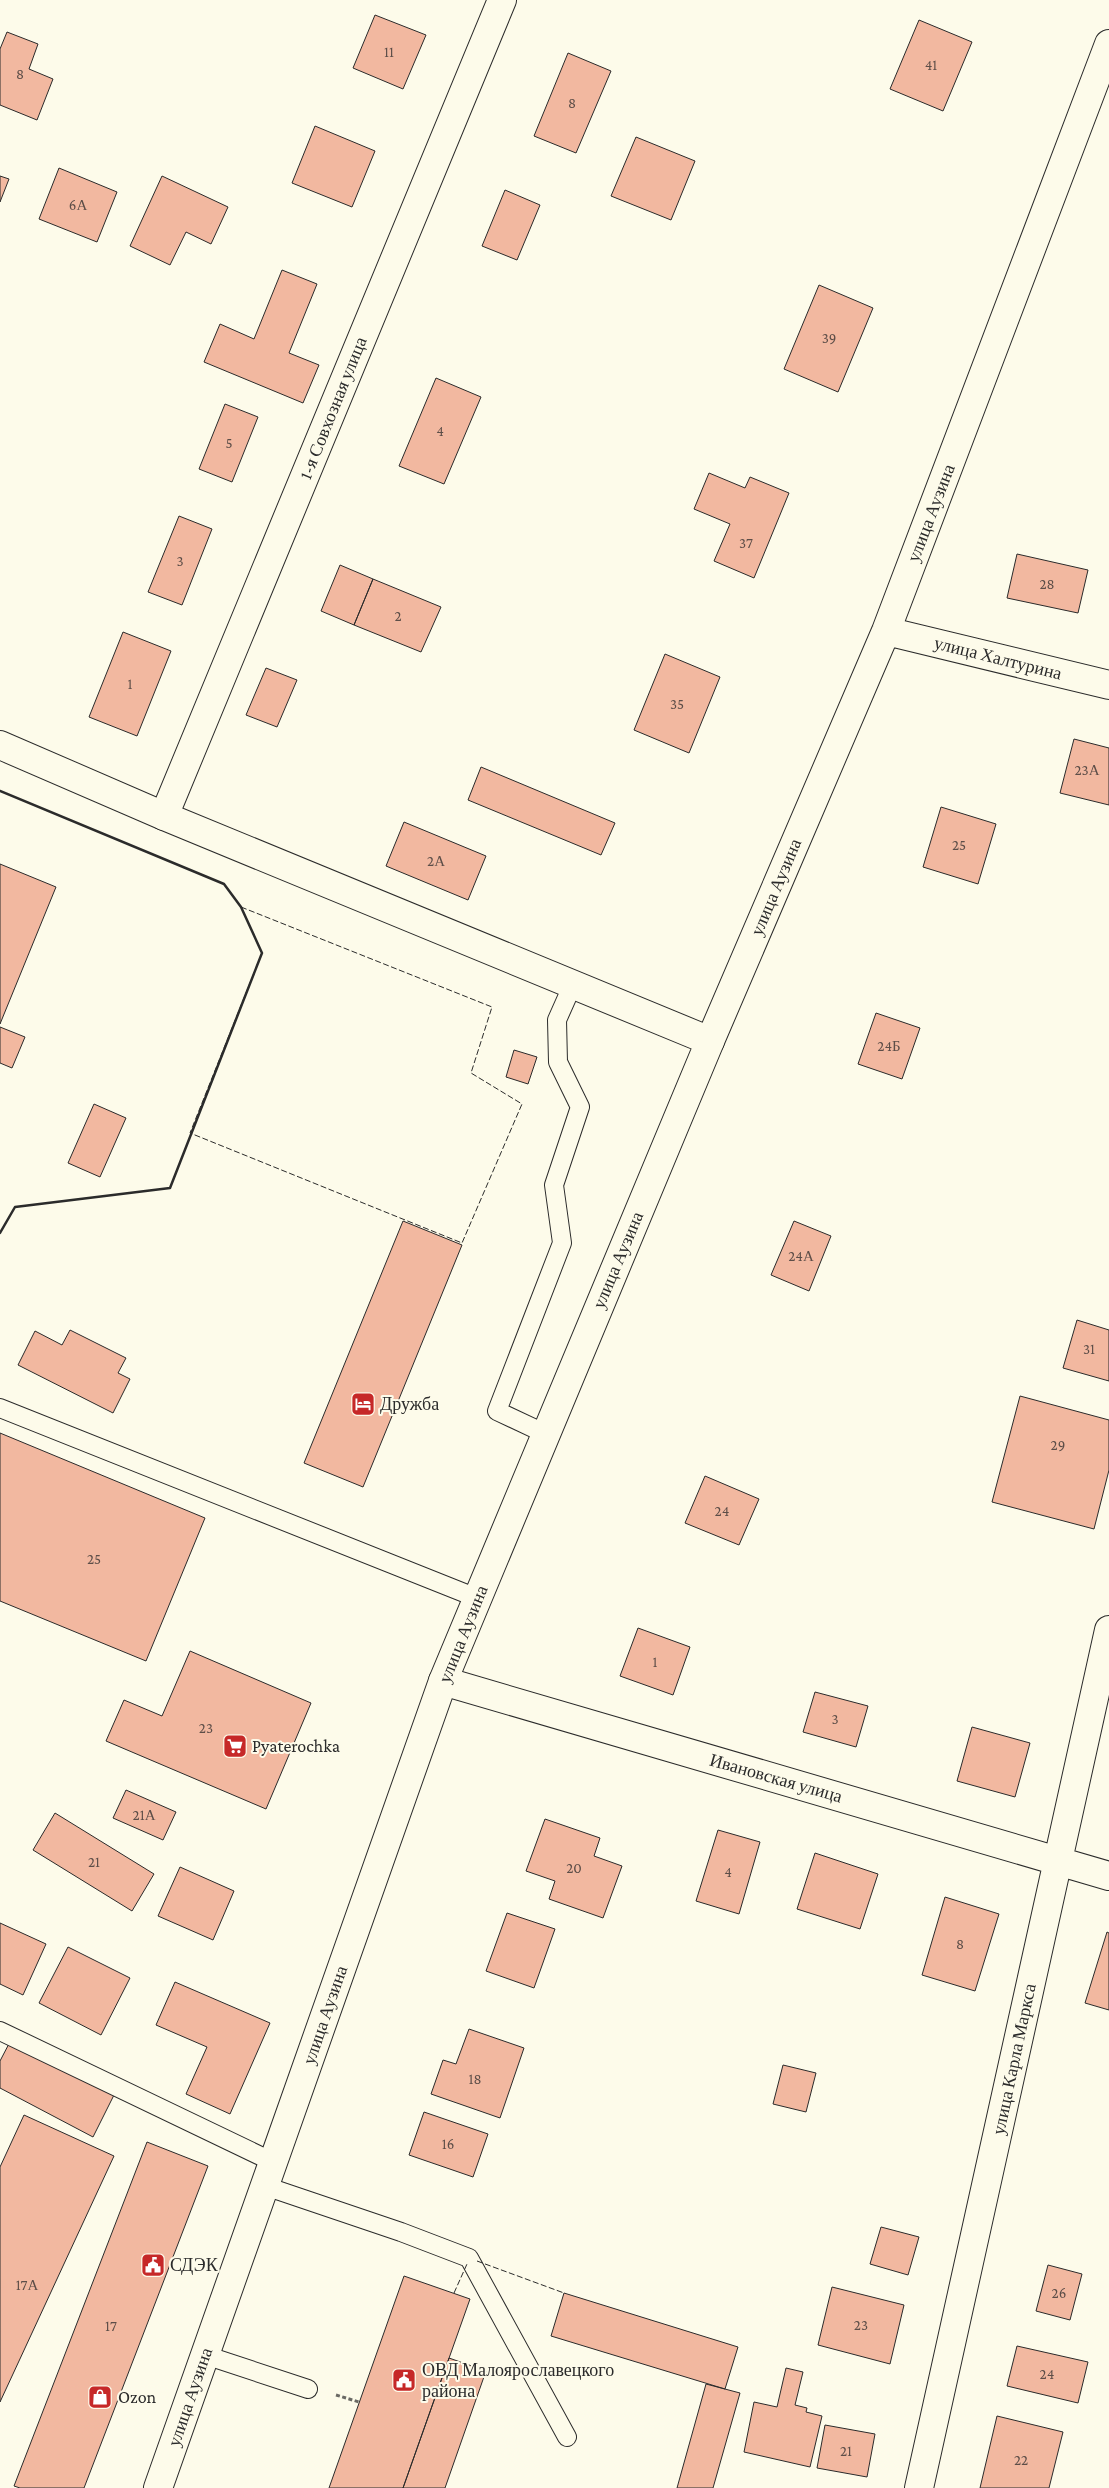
<svg xmlns="http://www.w3.org/2000/svg" width="1109" height="2488" viewBox="0 0 1109 2488" font-family="'Crimson Pro',serif">
<style>
.building{fill:#f2b8a0;stroke:#2b2b2b}
.lines{fill:none;stroke-linecap:round;stroke-linejoin:round}
.service-casing{stroke:#2b2b2b;stroke-width:20}
.minor-casing{stroke:#2b2b2b;stroke-width:30}
.secondary-casing{stroke:#2b2b2b;stroke-width:30}
.path{stroke:#6a6964;stroke-width:3;stroke-dasharray:4 2.5;stroke-linecap:butt}
.service{stroke:#fdfbea;stroke-width:18}
.minor{stroke:#fdfbea;stroke-width:28}
.secondary{stroke:#fdfbea;stroke-width:28}
.fence{stroke:#2b2b2b;stroke-width:1;stroke-dasharray:6 2.5;stroke-linecap:butt}
.wall{stroke:#2b2b2b;stroke-width:2.5}
.labels{text-anchor:middle;dominant-baseline:central;stroke-width:4;stroke-linejoin:round;paint-order:stroke}
.number-label{font-size:15px;fill:#5d4e48}
.street-label{font-size:18px;fill:#2b2b2b;stroke:#fdfbea}
.poi-label{font-size:18px;fill:#2b2b2b;stroke:#fdfbea;text-anchor:start}
</style>
<rect width="100%" height="100%" fill="#fdfbea"/>
<path class="building" d="M 375,15 L 426,35 L 403,89 L 353,68 Z
M 919,20 L 972,42 L 943,111 L 890,89 Z
M 7,32 L 38,44 L 29,69 L 53,79 L 37,120 L 0,105 L 0,49 Z
M 568,53 L 611,71 L 576,153 L 534,136 Z
M 315,126 L 375,151 L 352,207 L 292,183 Z
M 636,137 L 695,161 L 671,220 L 611,196 Z
M 59,168 L 117,192 L 97,242 L 39,219 Z
M 0,176 L 9,179 L 0,202 Z
M 162,176 L 228,207 L 211,244 L 186,232 L 170,265 L 130,246 Z
M 505,190 L 540,205 L 517,260 L 482,246 Z
M 282,270 L 317,284 L 289,353 L 319,365 L 303,403 L 204,362 L 220,324 L 254,339 Z
M 819,285 L 873,308 L 838,392 L 784,369 Z
M 436,378 L 481,397 L 444,484 L 399,466 Z
M 225,404 L 258,417 L 232,482 L 199,469 Z
M 709,473 L 745,488 L 750,477 L 789,493 L 754,578 L 714,561 L 730,524 L 694,509 Z
M 179,516 L 212,529 L 182,605 L 148,592 Z
M 1017,554 L 1088,570 L 1078,613 L 1007,598 Z
M 340,565 L 373,579 L 354,625 L 321,611 Z
M 373,579 L 441,607 L 421,652 L 354,625 Z
M 123,632 L 171,651 L 137,736 L 89,717 Z
M 665,654 L 720,677 L 689,753 L 634,730 Z
M 266,668 L 297,680 L 277,727 L 246,715 Z
M 1074,739 L 1109,748 L 1109,805 L 1060,793 Z
M 481,767 L 615,823 L 601,855 L 468,800 Z
M 941,807 L 996,824 L 978,884 L 923,867 Z
M 404,822 L 486,856 L 468,900 L 386,866 Z
M 0,864 L 56,887 L 0,1024 Z
M 876,1013 L 920,1028 L 902,1079 L 858,1064 Z
M 0,1027 L 25,1037 L 12,1068 L 0,1063 Z
M 514,1050 L 537,1057 L 528,1084 L 506,1077 Z
M 94,1104 L 126,1118 L 100,1177 L 68,1163 Z
M 403,1221 L 462,1245 L 363,1487 L 304,1463 Z
M 794,1221 L 831,1236 L 809,1291 L 771,1275 Z
M 1077,1320 L 1109,1330 L 1109,1381 L 1063,1368 Z
M 70,1330 L 126,1358 L 118,1373 L 130,1379 L 113,1413 L 18,1365 L 35,1331 L 62,1345 Z
M 1020,1396 L 1109,1420 L 1109,1470 L 1094,1529 L 992,1502 Z
M 0,1433 L 205,1518 L 146,1661 L 0,1601 Z
M 705,1476 L 759,1499 L 739,1545 L 685,1523 Z
M 638,1628 L 690,1647 L 673,1695 L 620,1676 Z
M 190,1651 L 311,1703 L 266,1809 L 106,1741 L 124,1700 L 162,1716 Z
M 815,1692 L 868,1706 L 856,1747 L 803,1732 Z
M 972,1727 L 1030,1743 L 1015,1797 L 957,1781 Z
M 126,1790 L 176,1812 L 163,1840 L 113,1818 Z
M 55,1813 L 154,1874 L 132,1911 L 33,1850 Z
M 545,1819 L 600,1838 L 594,1856 L 622,1866 L 603,1918 L 549,1899 L 555,1881 L 526,1871 Z
M 718,1830 L 760,1842 L 739,1914 L 696,1901 Z
M 815,1853 L 878,1874 L 860,1929 L 797,1909 Z
M 180,1867 L 234,1891 L 213,1940 L 158,1916 Z
M 945,1897 L 999,1914 L 975,1991 L 922,1975 Z
M 507,1913 L 555,1929 L 534,1988 L 486,1971 Z
M 0,1923 L 46,1944 L 23,1995 L 0,1984 Z
M 1107,1932 L 1109,1933 L 1109,2010 L 1085,2003 Z
M 68,1947 L 130,1978 L 101,2035 L 39,2003 Z
M 175,1982 L 270,2023 L 230,2114 L 186,2094 L 207,2047 L 156,2025 Z
M 469,2029 L 524,2048 L 500,2118 L 431,2094 L 443,2060 L 456,2064 Z
M 13,2036 L 117,2089 L 93,2137 L 0,2088 L 0,2061 Z
M 783,2065 L 816,2073 L 806,2112 L 773,2104 Z
M 424,2112 L 488,2134 L 473,2177 L 409,2155 Z
M 24,2115 L 114,2156 L 0,2402 L 0,2167 Z
M 147,2142 L 208,2166 L 84,2488 L 20,2488 L 14,2486 Z
M 881,2227 L 919,2237 L 908,2275 L 870,2264 Z
M 1048,2265 L 1082,2274 L 1070,2320 L 1036,2311 Z
M 404,2276 L 470,2299 L 403,2488 L 329,2488 Z
M 832,2287 L 904,2305 L 890,2364 L 818,2345 Z
M 564,2293 L 738,2347 L 725,2389 L 551,2336 Z
M 1017,2346 L 1088,2362 L 1078,2403 L 1007,2386 Z
M 449,2358 L 486,2371 L 445,2488 L 403,2488 Z
M 786,2368 L 803,2372 L 795,2405 L 807,2408 L 806,2412 L 822,2416 L 810,2467 L 744,2452 L 754,2402 L 777,2407 Z
M 706,2384 L 740,2393 L 713,2488 L 677,2488 Z
M 997,2416 L 1063,2432 L 1049,2488 L 980,2488 Z
M 825,2425 L 875,2434 L 867,2477 L 817,2468 Z"/>
<g class="lines">
<g class="service-casing">
<path id="service" d="M 0,1408 L 477,1598
M 546,1434 L 497,1411 L 562,1243 L 554,1185 L 580,1107 L 558,1062 L 557,1020 L 573,984
M 0,2031 L 273,2162
M 265,2186 L 401,2232 L 469,2258 L 567,2437
M 205,2355 L 308,2389"/>
</g>
<g class="minor-casing">
<path id="minor" d="M 886,631 L 1109,685
M 164,816 L 502,0
M 710,1041 L 886,631 L 1109,44
M 443,1681 L 1109,1876
M 919,2488 L 1109,1630"/>
</g>
<g class="secondary-casing">
<path id="secondary" d="M 0,745 L 164,816 L 710,1041 L 443,1681 L 158,2488"/>
</g>
<path class="path" d="M 336,2395 L 359,2402"/>
<use href="#service" class="service"/>
<use href="#minor" class="minor"/>
<use href="#secondary" class="secondary"/>
<path class="fence" d="M 241,907 L 492,1007 L 471,1073 L 522,1104 L 462,1243 L 190,1133 L 262,953 Z
M 477,2261 L 564,2293
M 454,2293 L 467,2264"/>
<path class="wall" d="M 0,791 L 224,884 L 241,907 L 262,953 L 170,1188 L 15,1207 L 0,1233"/>
</g>
<defs>
<g id="hotel-square" transform="scale(1.25)"><rect x="-9" y="-9" width="18" height="18" rx="4" fill="#c62828" stroke="#fdfbea"/><path d="M-6-4.5h1.5V1H6V5H4.5V3h-9V5H-6ZM-4 0a1.8 1.8 0 1 1 3.6 0ZM.5 0V-2.5h3Q6-2.5 6 0Z" fill="#fff"/></g>
<g id="supermarket-square" transform="scale(1.25)"><rect x="-9" y="-9" width="18" height="18" rx="4" fill="#c62828" stroke="#fdfbea"/><path d="M-6-5.5h2.5l.6 2H6L4.5 2H-2.5L-4.4-4H-6ZM-1.5 3.2a1.3 1.3 0 1 0 .1 0ZM3 3.2a1.3 1.3 0 1 0 .1 0Z" fill="#fff"/></g>
<g id="civic-square" transform="scale(1.25)"><rect x="-9" y="-9" width="18" height="18" rx="4" fill="#c62828" stroke="#fdfbea"/><path d="M-.6-6.5H3V-4.5H.6V-3L4-1V1h2V6H-6V1h2V-1L-.6-3ZM-1.2 2.5V6h2.4V2.5Z" fill="#fff"/></g>
<g id="shop-square" transform="scale(1.25)"><rect x="-9" y="-9" width="18" height="18" rx="4" fill="#c62828" stroke="#fdfbea"/><path d="M-5-2.5h2.3a2.7 3.5 0 0 1 5.4 0H5L5.5 6h-11ZM-1.5-2.5h3a1.5 2.3 0 0 0-3 0Z" fill="#fff"/></g>
</defs>
<g fill-rule="evenodd">
<use href="#hotel-square" x="363" y="1404"/>
<use href="#supermarket-square" x="235" y="1746"/>
<use href="#civic-square" x="153" y="2265"/>
<use href="#civic-square" x="404" y="2380"/>
<use href="#shop-square" x="100" y="2397"/>
</g>
<g class="labels">
<g class="number-label">
<text x="389" y="52">11</text>
<text x="931" y="65">41</text>
<text x="20" y="74">8</text>
<text x="572" y="103">8</text>
<text x="78" y="205">6А</text>
<text x="829" y="338">39</text>
<text x="440" y="431">4</text>
<text x="229" y="443">5</text>
<text x="746" y="543">37</text>
<text x="180" y="561">3</text>
<text x="1047" y="584">28</text>
<text x="398" y="616">2</text>
<text x="130" y="684">1</text>
<text x="677" y="704">35</text>
<text x="1087" y="770">23А</text>
<text x="959" y="845">25</text>
<text x="436" y="861">2А</text>
<text x="889" y="1046">24Б</text>
<text x="801" y="1256">24А</text>
<text x="1089" y="1349">31</text>
<text x="1058" y="1445">29</text>
<text x="722" y="1511">24</text>
<text x="94" y="1559">25</text>
<text x="655" y="1662">1</text>
<text x="835" y="1719">3</text>
<text x="206" y="1728">23</text>
<text x="144" y="1815">21А</text>
<text x="94" y="1862">21</text>
<text x="574" y="1868">20</text>
<text x="728" y="1872">4</text>
<text x="960" y="1944">8</text>
<text x="475" y="2079">18</text>
<text x="448" y="2144">16</text>
<text x="27" y="2285">17А</text>
<text x="1059" y="2293">26</text>
<text x="861" y="2325">23</text>
<text x="111" y="2326">17</text>
<text x="1047" y="2374">24</text>
<text x="846" y="2451">21</text>
<text x="1021" y="2460">22</text>
</g>
<g class="street-label">
<text transform="translate(333 408) rotate(-68)">1-я Совхозная улица</text>
<text transform="translate(931 513) rotate(-69)">улица Аузина</text>
<text transform="translate(998 658) rotate(14)">улица Халтурина</text>
<text transform="translate(776 887) rotate(-67)">улица Аузина</text>
<text transform="translate(618 1260) rotate(-67)">улица Аузина</text>
<text transform="translate(463 1634) rotate(-68)">улица Аузина</text>
<text transform="translate(776 1778) rotate(16)">Ивановская улица</text>
<text transform="translate(325 2015) rotate(-71)">улица Аузина</text>
<text transform="translate(1014 2059) rotate(-78)">улица Карла Маркса</text>
<text transform="translate(190 2397) rotate(-71)">улица Аузина</text>
</g>
<g class="poi-label">
<text x="380" y="1404">Дружба</text>
<text x="252" y="1746">Pyaterochka</text>
<text x="170" y="2265">СДЭК</text>
<text x="422" y="2370">ОВД Малоярославецкого<tspan x="422" dy="21">района</tspan></text>
<text x="118" y="2397">Ozon</text>
</g>
</g>
</svg>
